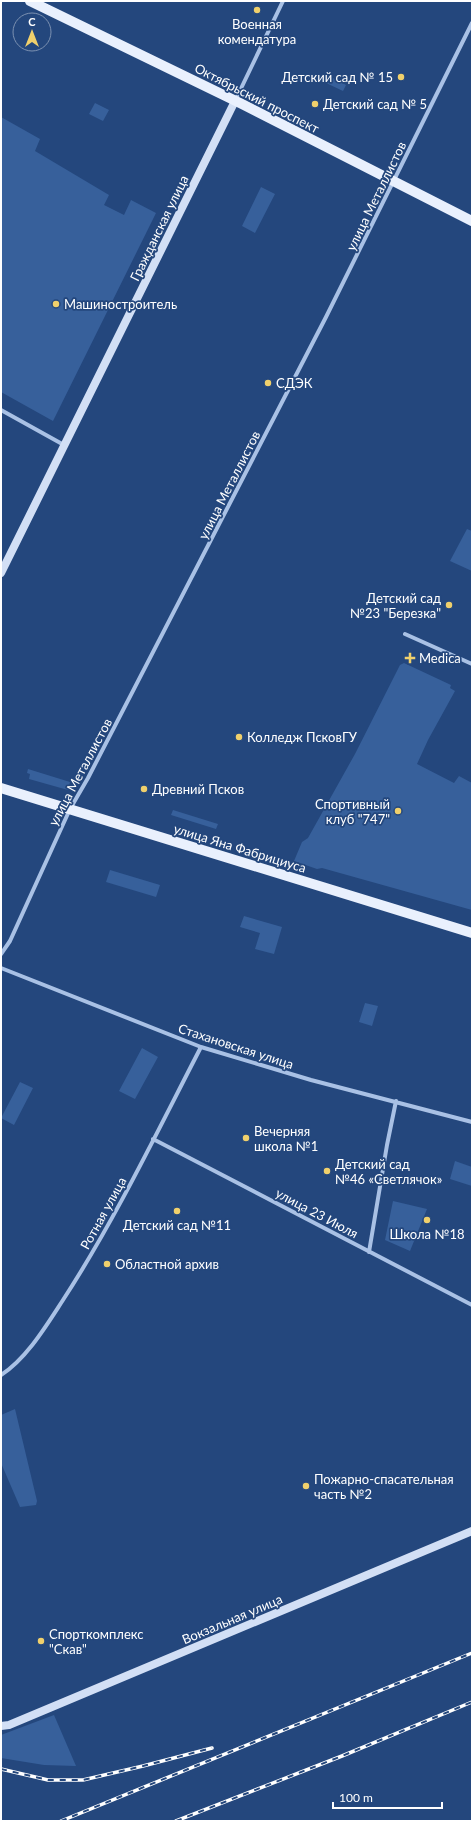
<svg xmlns="http://www.w3.org/2000/svg" width="473" height="1822" viewBox="0 0 473 1822" font-family="Lato,sans-serif">
<style>
.green{fill:#37609b}
.lines{fill:none;stroke-linecap:round;stroke-linejoin:round}
.street{stroke:#a9c1e5;stroke-width:4}
.secondary{stroke:#d2dff5;stroke-width:8}
.primary{stroke:#e9f0fd;stroke-width:10}
.rail-casing{stroke:#fff;stroke-width:3.5}
.rail{stroke:#24477d;stroke-width:2;stroke-dasharray:6;stroke-linecap:butt}
.poi-dot{fill:#f0d06c;stroke:#24477d;stroke-width:1.5}
.labels{text-anchor:middle;dominant-baseline:central;stroke-width:3.5;stroke-linejoin:round;paint-order:stroke}
.poi-label{font-size:13px;fill:#fff;stroke:#24477d;text-anchor:start}
.street-label{font-size:13px;fill:#fff;stroke:#24477d}
</style>
<rect width="100%" height="100%" fill="#24477d"/>
<path class="green" d="M 327,75 L 346,85 L 343,91 L 324,82 Z
M 95,103 L 109,110 L 103,121 L 89,114 Z
M 1,117 L 40,139 L 35,151 L 109,195 L 104,205 L 124,215 L 131,200 L 156,213 L 53,421 L 1,392 Z
M 261,187 L 275,194 L 255,233 L 242,226 Z
M 467,529 L 472,531 L 472,571 L 450,561 Z
M 404,663 L 451,685 L 450,688 L 455,691 L 428,740 L 417,764 L 454,783 L 459,776 L 472,783 L 472,910 L 322,868 L 317,869 L 294,861 L 302,842 L 308,838 L 355,754 L 400,665 Z
M 28,769 L 70,782 L 68,790 L 29,779 L 30,774 L 27,773 Z
M 173,810 L 218,824 L 216,829 L 171,815 Z
M 110,870 L 160,885 L 156,897 L 106,882 Z
M 244,916 L 282,927 L 274,954 L 255,949 L 260,933 L 240,927 Z
M 365,1003 L 378,1006 L 372,1026 L 359,1022 Z
M 142,1048 L 158,1057 L 135,1099 L 119,1091 Z
M 20,1082 L 33,1088 L 14,1125 L 1,1118 Z
M 455,1161 L 472,1167 L 472,1186 L 450,1179 Z
M 393,1201 L 427,1209 L 410,1251 L 385,1240 Z
M 15,1409 L 37,1501 L 36,1505 L 20,1507 L 1,1463 L 1,1415 Z
M 54,1715 L 76,1766 L 44,1765 L 1,1758 L 1,1735 Z"/>
<g class="lines">
<path class="street" d="M 235,101 L 283,1
M 1,410 L 64,445
M 405,634 L 472,664
M 1,954 L 10,941 L 70,809 L 88,778 L 326,317 L 472,23
M 1,968 L 201,1047 L 311,1080 L 472,1122
M 153,1139 L 472,1305
M 369,1252 L 387,1145 L 396,1101
M 1,1375 C 27,1358 46,1326 63,1300 C 115,1220 157,1132 201,1047"/>
<path class="secondary" d="M 1,573 L 235,101
M 1,1726 L 9,1725 L 472,1531"/>
<path class="primary" d="M 30,1 L 242,104 L 472,221
M 1,788 L 472,933"/>
<g class="rail-casing">
<path id="rail" d="M 1,1769 L 48,1780 L 83,1780 L 143,1766 L 212,1748
M 61,1821 L 472,1653
M 176,1821 L 342,1756 L 472,1702"/>
</g>
<use href="#rail" class="rail"/>
</g>
<g class="poi-dot">
<circle cx="257" cy="10" r="4"/>
<circle cx="401" cy="77" r="4"/>
<circle cx="315" cy="104" r="4"/>
<circle cx="56" cy="304" r="4"/>
<circle cx="268" cy="383" r="4"/>
<circle cx="449" cy="605" r="4"/>
<path d="M408 652h4v4h4v4h-4v4h-4v-4h-4v-4h4z"/>
<circle cx="239" cy="737" r="4"/>
<circle cx="144" cy="789" r="4"/>
<circle cx="398" cy="811" r="4"/>
<circle cx="246" cy="1138" r="4"/>
<circle cx="327" cy="1171" r="4"/>
<circle cx="177" cy="1211" r="4"/>
<circle cx="427" cy="1220" r="4"/>
<circle cx="107" cy="1264" r="4"/>
<circle cx="306" cy="1486" r="4"/>
<circle cx="41" cy="1641" r="4"/>
</g>
<g class="labels">
<g class="poi-label">
<text x="257" y="24" text-anchor="middle">Военная<tspan x="257" dy="15">комендатура</tspan></text>
<text x="393" y="77" text-anchor="end">Детский сад № 15</text>
<text x="323" y="104">Детский сад № 5</text>
<text x="64" y="304">Машиностроитель</text>
<text x="276" y="383">СДЭК</text>
<text x="441" y="598" text-anchor="end">Детский сад<tspan x="441" dy="15">№23 "Березка"</tspan></text>
<text x="419" y="658">Medica</text>
<text x="247" y="737">Колледж ПсковГУ</text>
<text x="152" y="789">Древний Псков</text>
<text x="390" y="804" text-anchor="end">Спортивный<tspan x="390" dy="15">клуб "747"</tspan></text>
<text x="254" y="1131">Вечерняя<tspan x="254" dy="15">школа №1</tspan></text>
<text x="335" y="1164">Детский сад<tspan x="335" dy="15">№46 «Светлячок»</tspan></text>
<text x="177" y="1225" text-anchor="middle">Детский сад №11</text>
<text x="427" y="1234" text-anchor="middle">Школа №18</text>
<text x="115" y="1264">Областной архив</text>
<text x="314" y="1479">Пожарно-спасательная<tspan x="314" dy="15">часть №2</tspan></text>
<text x="49" y="1634">Спорткомплекс<tspan x="49" dy="15">"Скав"</tspan></text>
</g>
<g class="street-label">
<text transform="translate(257 98) rotate(27)">Октябрьский проспект</text>
<text transform="translate(376 196) rotate(-64)">улица Металлистов</text>
<text transform="translate(159 228) rotate(-64)">Гражданская улица</text>
<text transform="translate(229 485) rotate(-63)">улица Металлистов</text>
<text transform="translate(80 772) rotate(-62)">улица Металлистов</text>
<text transform="translate(240 848) rotate(17)">улица Яна Фабрициуса</text>
<text transform="translate(236 1046) rotate(18)">Стахановская улица</text>
<text transform="translate(103 1213) rotate(-61)">Ротная улица</text>
<text transform="translate(317 1213) rotate(28)">улица 23 Июля</text>
<text transform="translate(232 1619) rotate(-23)">Вокзальная улица</text>
</g>
</g>
<rect width="473" height="1822" fill="none" stroke="#ffffff" stroke-width="4"/>
<g transform="translate(32 32)"><circle r="19" fill="#24477d" stroke="#7c91b1"/>
<path d="M0-3L7 15L0 10L-7 15Z" fill="#f0d06c"/>
<text y="-6" font-size="11" font-weight="bold" text-anchor="middle" fill="#ffffff">С</text>
</g>
<path d="M333 1802v6h109v-6" fill="none" stroke="#ffffff" stroke-width="2"/>
<text x="339" y="1802" font-size="12" fill="#ffffff" stroke="#24477d" stroke-width="3" paint-order="stroke">100 m</text>
</svg>
